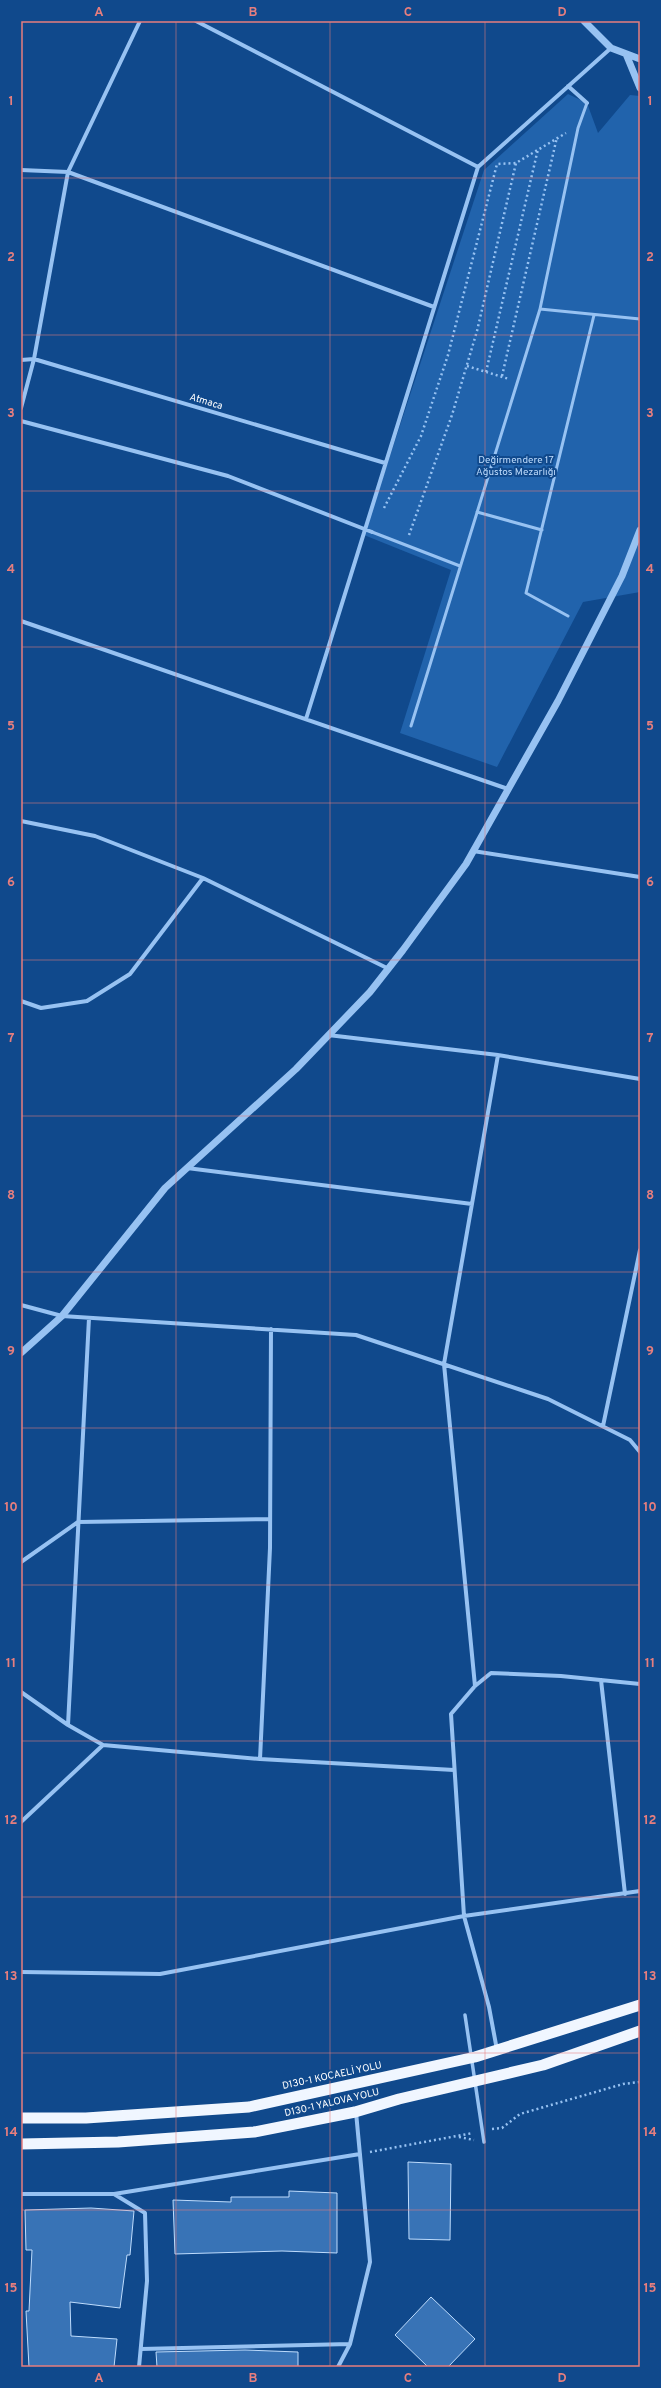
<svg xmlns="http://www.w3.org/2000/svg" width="661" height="2388" viewBox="0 0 661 2388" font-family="Overpass,sans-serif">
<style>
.green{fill:#2163ac}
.building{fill:#3873b6;stroke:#bedcfd}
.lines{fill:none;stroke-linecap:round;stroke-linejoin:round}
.path{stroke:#97c2f2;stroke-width:2.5;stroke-dasharray:2 3;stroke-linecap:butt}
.service{stroke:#97c2f2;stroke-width:3}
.pedestrian{stroke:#97c2f2;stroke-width:3.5}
.minor{stroke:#97c2f2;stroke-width:4}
.tertiary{stroke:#97c2f2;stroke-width:7}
.trunk{stroke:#f0f6ff;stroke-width:11}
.grid{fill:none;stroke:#e67e7e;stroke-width:1;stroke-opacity:0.55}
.labels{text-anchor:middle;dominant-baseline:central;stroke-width:4;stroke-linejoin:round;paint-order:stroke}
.street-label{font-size:10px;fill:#fff;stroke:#10498c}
.park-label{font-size:10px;fill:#bedcfd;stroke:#10498c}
.neatline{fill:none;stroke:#e67e7e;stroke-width:1.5}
.grid-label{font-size:13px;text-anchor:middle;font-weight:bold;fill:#e67e7e}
</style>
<rect width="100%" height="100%" fill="#10498c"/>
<path class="green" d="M 568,94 L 587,103 L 598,133 L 630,95 L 640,96 L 640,592 L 583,602 L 497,767 L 400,733 L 451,570 L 364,535 L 484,170 Z"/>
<path class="building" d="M 408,2162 L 451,2164 L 450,2240 L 409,2239 Z
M 289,2191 L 337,2193 L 337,2253 L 282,2251 L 175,2254 L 173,2200 L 231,2202 L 231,2197 L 289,2197 Z
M 91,2208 L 134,2211 L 130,2255 L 127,2255 L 120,2308 L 70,2302 L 71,2336 L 117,2339 L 114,2367 L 29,2367 L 26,2311 L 29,2311 L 32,2250 L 26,2250 L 25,2210 Z
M 431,2297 L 475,2339 L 448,2367 L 428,2367 L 395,2335 Z
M 245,2350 L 298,2352 L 298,2367 L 157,2367 L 156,2352 Z"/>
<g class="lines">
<path class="path" d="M 467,366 L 509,379
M 486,372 L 538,149
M 502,376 L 557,137
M 384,508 L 421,436 L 448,355 L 497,164 L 516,163 L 566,133
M 409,535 L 452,415 L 477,331 L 516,163
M 492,2129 L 502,2128 L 520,2114 L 623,2084 L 640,2082
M 459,2137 L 474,2140
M 370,2152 L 473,2133"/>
<path class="service" d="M 587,103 L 578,128 L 540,309 L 640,319
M 477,512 L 542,530
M 372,532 L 460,566
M 568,616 L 526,593 L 594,315
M 411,726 L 540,309"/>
<path class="pedestrian" d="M 465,2015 L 484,2142"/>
<path class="minor" d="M 196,21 L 478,167
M 568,86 L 587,103
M 21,170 L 68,172 L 434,307
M 21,360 L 34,359 L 385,463
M 21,408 L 34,359 L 68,172 L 140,21
M 21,421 L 228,476 L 372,532
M 21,621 L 508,789
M 306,719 L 478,167 L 611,48
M 21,821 L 95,836 L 203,878 L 389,969
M 473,851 L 640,877
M 21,1001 L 41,1008 L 87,1001 L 130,974 L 203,878
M 328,1035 L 498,1055 L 640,1079
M 187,1168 L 472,1204
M 21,1305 L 62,1316 L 356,1335 L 548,1399 L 630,1440 L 640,1452
M 603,1426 L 640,1250
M 21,1562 L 78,1522 L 270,1519
M 601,1680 L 625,1894
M 475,1686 L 444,1364 L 498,1055
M 21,1692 L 68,1725 L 103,1745 L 260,1759 L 454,1770
M 68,1725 L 89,1318
M 260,1759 L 270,1548 L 271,1329
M 21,1822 L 103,1745
M 21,1972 L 160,1974 L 464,1916 L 640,1891
M 497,2050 L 489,2007 L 464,1916 L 451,1714 L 475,1686 L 491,1673 L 561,1676 L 640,1684
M 21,2194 L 114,2194 L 145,2213 L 147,2281 L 139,2367
M 114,2194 L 360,2154
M 141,2349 L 350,2344
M 338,2367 L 350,2344 L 370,2262 L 356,2112"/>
<path class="tertiary" d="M 584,21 L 611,48 L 640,59
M 626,54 L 640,88
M 21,1353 L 62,1316 L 165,1188 L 296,1069 L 370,992 L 403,950 L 466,864 L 558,701 L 622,576 L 640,530"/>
<path class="trunk" d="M 21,2118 L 86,2118 L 249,2107 L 475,2057 L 640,2005
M 21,2144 L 118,2142 L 254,2132 L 355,2112 L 399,2099 L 543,2065 L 640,2031"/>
</g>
<path class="grid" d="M 176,21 L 176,2367M 330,21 L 330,2367M 485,21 L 485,2367M 21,178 L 640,178M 21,335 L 640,335M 21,491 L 640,491M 21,647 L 640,647M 21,803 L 640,803M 21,960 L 640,960M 21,1116 L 640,1116M 21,1272 L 640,1272M 21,1428 L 640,1428M 21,1585 L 640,1585M 21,1741 L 640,1741M 21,1897 L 640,1897M 21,2053 L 640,2053M 21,2210 L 640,2210"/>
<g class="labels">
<g class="street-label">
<text transform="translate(206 402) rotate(17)">Atmaca</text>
<text transform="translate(332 2076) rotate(-12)">D130-1 KOCAELİ YOLU</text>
<text transform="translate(332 2103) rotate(-13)">D130-1 YALOVA YOLU</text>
</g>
<g class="park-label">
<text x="516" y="460">Değirmendere 17<tspan x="516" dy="12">Ağustos Mezarlığı</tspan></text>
</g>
</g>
<rect width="661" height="2388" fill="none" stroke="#10498c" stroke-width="44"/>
<rect x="22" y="22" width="617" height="2344" class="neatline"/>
<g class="grid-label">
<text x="99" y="16">A</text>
<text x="253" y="16">B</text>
<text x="408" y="16">C</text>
<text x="562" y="16">D</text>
<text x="11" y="105">1</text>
<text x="650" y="105">1</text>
<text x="11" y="261">2</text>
<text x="650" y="261">2</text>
<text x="11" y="417">3</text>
<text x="650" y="417">3</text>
<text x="11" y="573">4</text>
<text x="650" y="573">4</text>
<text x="11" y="730">5</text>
<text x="650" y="730">5</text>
<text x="11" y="886">6</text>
<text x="650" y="886">6</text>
<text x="11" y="1042">7</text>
<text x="650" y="1042">7</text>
<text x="11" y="1199">8</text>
<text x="650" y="1199">8</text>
<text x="11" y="1355">9</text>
<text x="650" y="1355">9</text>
<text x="11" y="1511">10</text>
<text x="650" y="1511">10</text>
<text x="11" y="1667">11</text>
<text x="650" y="1667">11</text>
<text x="11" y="1824">12</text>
<text x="650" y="1824">12</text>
<text x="11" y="1980">13</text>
<text x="650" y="1980">13</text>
<text x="11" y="2136">14</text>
<text x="650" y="2136">14</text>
<text x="11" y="2292">15</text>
<text x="650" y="2292">15</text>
<text x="99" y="2382">A</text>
<text x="253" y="2382">B</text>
<text x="408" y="2382">C</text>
<text x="562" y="2382">D</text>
</g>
</svg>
